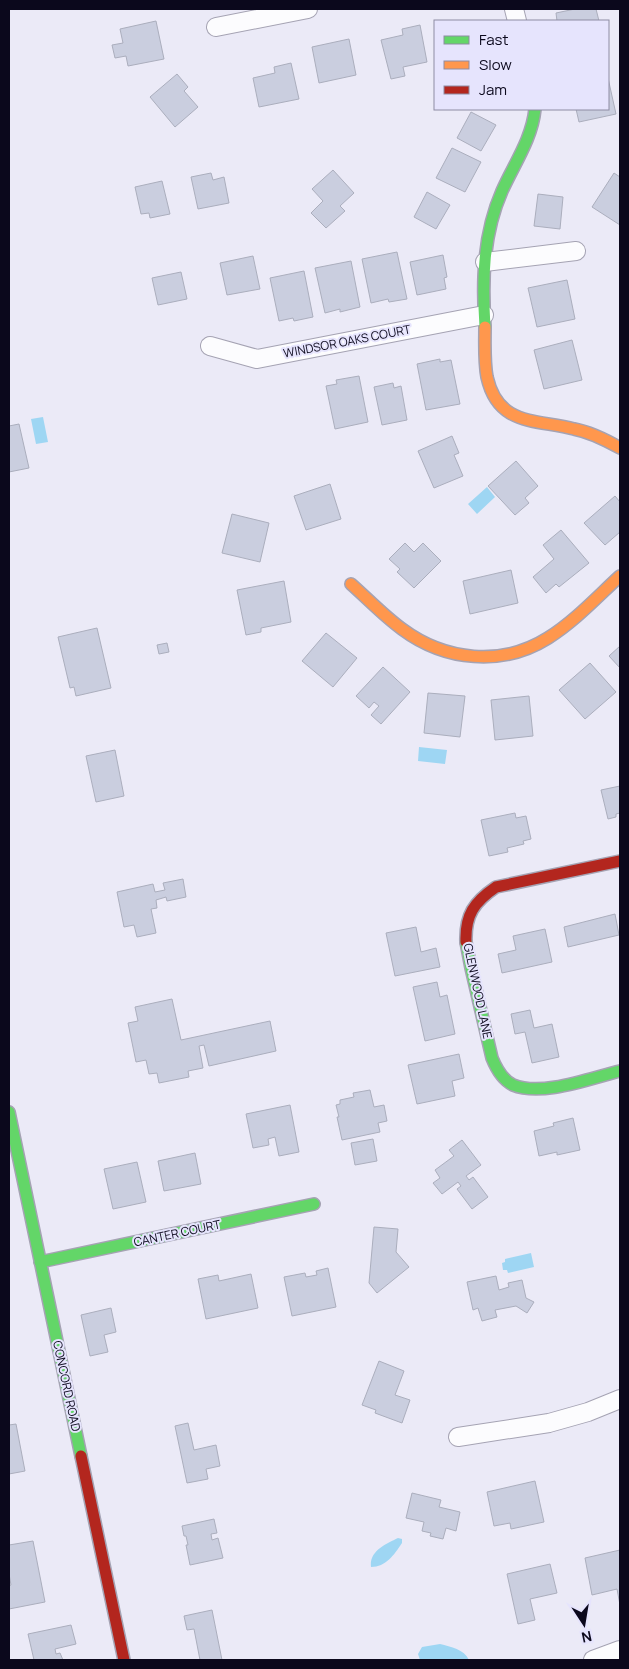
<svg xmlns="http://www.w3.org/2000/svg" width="629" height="1669" viewBox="0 0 629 1669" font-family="Manrope,sans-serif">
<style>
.water{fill:#9ed6f3}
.building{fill:#cacedf;stroke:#abaebd}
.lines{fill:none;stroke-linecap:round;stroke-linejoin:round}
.street-casing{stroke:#a5a3b3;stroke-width:20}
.fast-casing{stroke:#a5a3b3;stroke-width:14}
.slow-casing{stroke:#a5a3b3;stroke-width:14}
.jam-casing{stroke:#a5a3b3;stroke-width:14}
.street{stroke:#fcfcfe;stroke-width:18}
.fast{stroke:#63d668;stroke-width:11}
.slow{stroke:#ff974d;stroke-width:11}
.jam{stroke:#b3261e;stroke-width:11}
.labels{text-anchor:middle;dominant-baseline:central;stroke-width:4;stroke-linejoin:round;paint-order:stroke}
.street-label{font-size:12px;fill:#0b081c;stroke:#e6e4fd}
</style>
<rect width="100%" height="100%" fill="#ebeaf7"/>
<path class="water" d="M 43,417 L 48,442 L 36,444 L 31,419 Z
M 487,487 L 495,497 L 477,514 L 468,504 Z
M 419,747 L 447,750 L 445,764 L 418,761 Z
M 531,1253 L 534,1267 L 508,1273 L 507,1270 L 503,1270 L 502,1263 L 505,1262 L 505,1259 Z
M 398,1538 L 402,1539 L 402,1543 C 394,1555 386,1567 371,1567 C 369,1551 386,1544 398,1538 Z
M 440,1644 C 451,1647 464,1649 469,1660 L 420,1660 L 418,1654 L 422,1647 Z"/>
<path class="building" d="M 575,9 L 596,9 L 599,21 L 557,21 L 556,13 Z
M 156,21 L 164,59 L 128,66 L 126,56 L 115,58 L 112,45 L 123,43 L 120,29 Z
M 420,25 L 427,62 L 403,67 L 405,76 L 391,79 L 381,40 L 403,35 L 402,29 Z
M 349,39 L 356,75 L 319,83 L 312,47 Z
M 291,63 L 299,99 L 259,107 L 253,78 L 275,73 L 274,67 Z
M 177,74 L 188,87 L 184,91 L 198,107 L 175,127 L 150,97 Z
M 608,78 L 616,114 L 579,122 L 576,109 L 608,109 Z
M 471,112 L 496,125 L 481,151 L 457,138 Z
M 452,148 L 481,162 L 465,192 L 436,178 Z
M 333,170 L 354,193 L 340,206 L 345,211 L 326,228 L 311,213 L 323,201 L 312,189 Z
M 211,173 L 213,180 L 224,177 L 229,203 L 198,209 L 191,177 Z
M 614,173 L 620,177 L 620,225 L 592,207 Z
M 162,181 L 170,214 L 150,218 L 149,213 L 141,214 L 135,187 Z
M 427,192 L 450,205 L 436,229 L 414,217 Z
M 538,194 L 563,197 L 560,229 L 534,226 Z
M 397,252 L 407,299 L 389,302 L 388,299 L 371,303 L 362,259 Z
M 443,255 L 447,277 L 444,278 L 446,289 L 417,295 L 410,262 Z
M 253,256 L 260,289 L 227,295 L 220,263 Z
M 351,261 L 360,307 L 340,312 L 340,309 L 325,313 L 315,268 Z
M 304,271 L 313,317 L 294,321 L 293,318 L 279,321 L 270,278 Z
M 181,272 L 187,299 L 158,305 L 152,278 Z
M 567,280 L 575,319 L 537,327 L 528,288 Z
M 572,340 L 582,380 L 544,389 L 534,350 Z
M 440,359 L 440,362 L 451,360 L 460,404 L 426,410 L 417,364 Z
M 359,376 L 368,422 L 335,429 L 326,386 L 337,384 L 336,380 Z
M 393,383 L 394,388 L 401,386 L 407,420 L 382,425 L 374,387 Z
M 19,424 L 29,468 L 9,472 L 9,426 Z
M 452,436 L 459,453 L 454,455 L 463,476 L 434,488 L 418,451 Z
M 516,461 L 538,486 L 525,498 L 529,503 L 515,515 L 488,486 Z
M 330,484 L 341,519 L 306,530 L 294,496 Z
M 615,496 L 620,502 L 620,532 L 605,545 L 584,523 Z
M 232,514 L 269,523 L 260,562 L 222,553 Z
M 561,530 L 589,563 L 559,587 L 556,584 L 546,593 L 533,577 L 554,559 L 543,545 Z
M 405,543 L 414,552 L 423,543 L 441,561 L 414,588 L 397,572 L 400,569 L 389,559 Z
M 511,570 L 518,603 L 470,614 L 463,581 Z
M 284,581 L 291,622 L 261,628 L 261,632 L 246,635 L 237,590 Z
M 97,628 L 111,688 L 76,696 L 74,687 L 70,688 L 58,637 Z
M 326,633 L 357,658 L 333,687 L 302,661 Z
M 167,643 L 169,652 L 159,654 L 157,645 Z
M 620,646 L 620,668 L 609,656 Z
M 590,663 L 616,692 L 585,719 L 559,690 Z
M 383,667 L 410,692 L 381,724 L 371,715 L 379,706 L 374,702 L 369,708 L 356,696 Z
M 428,693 L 465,696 L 460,737 L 424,733 Z
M 529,696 L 533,736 L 495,740 L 491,700 Z
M 115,750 L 124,796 L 96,802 L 86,756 Z
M 620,786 L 620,813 L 616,814 L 616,817 L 608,819 L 601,790 Z
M 515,813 L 516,818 L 526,816 L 531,839 L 523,841 L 524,844 L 507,848 L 508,852 L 489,856 L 481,820 Z
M 183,879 L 186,897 L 167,901 L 166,897 L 156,900 L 157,908 L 151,909 L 156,933 L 137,937 L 134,925 L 124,927 L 117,892 L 153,884 L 155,892 L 165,890 L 163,883 Z
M 615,914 L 619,935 L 568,947 L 564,927 Z
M 416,927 L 421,952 L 436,948 L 440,967 L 395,976 L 386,933 Z
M 545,929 L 552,962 L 502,973 L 498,954 L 516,950 L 513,936 Z
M 437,982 L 440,997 L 447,995 L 455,1034 L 425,1041 L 413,987 Z
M 172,999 L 181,1040 L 270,1021 L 276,1051 L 209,1066 L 204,1045 L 199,1046 L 203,1068 L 188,1071 L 189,1077 L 159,1083 L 157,1073 L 149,1074 L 146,1060 L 136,1062 L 128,1023 L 138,1021 L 135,1007 Z
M 530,1010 L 534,1028 L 552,1024 L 559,1057 L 532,1063 L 525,1032 L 515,1034 L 511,1014 Z
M 459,1054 L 464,1078 L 452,1081 L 455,1096 L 417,1104 L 408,1065 Z
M 370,1090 L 374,1107 L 384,1105 L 387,1121 L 378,1123 L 380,1132 L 342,1140 L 337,1117 L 339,1117 L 336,1105 L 340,1104 L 340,1100 L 354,1097 L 353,1093 Z
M 290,1105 L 299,1152 L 279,1156 L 275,1137 L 268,1139 L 269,1145 L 253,1148 L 246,1114 Z
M 573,1118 L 580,1150 L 557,1155 L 557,1152 L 539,1156 L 534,1131 L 554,1126 L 553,1123 Z
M 373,1139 L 377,1161 L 355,1165 L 351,1143 Z
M 462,1140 L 481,1165 L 466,1176 L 469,1180 L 473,1177 L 488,1197 L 472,1209 L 457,1189 L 461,1186 L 458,1182 L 442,1194 L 433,1183 L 440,1178 L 435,1170 L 454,1156 L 449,1150 Z
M 195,1153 L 201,1184 L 164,1191 L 158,1161 Z
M 137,1162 L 146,1202 L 113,1209 L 104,1169 Z
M 374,1227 L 398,1229 L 396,1252 L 409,1267 L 377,1293 L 369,1283 Z
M 328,1268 L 336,1307 L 292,1316 L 284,1277 L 305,1273 L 306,1277 L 317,1275 L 316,1271 Z
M 251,1274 L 258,1308 L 206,1319 L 198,1279 L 218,1275 L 219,1281 Z
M 496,1276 L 499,1290 L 509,1287 L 508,1283 L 522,1280 L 526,1298 L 534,1302 L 527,1313 L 516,1306 L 495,1310 L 497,1317 L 482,1321 L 478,1308 L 473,1310 L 467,1282 Z
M 111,1308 L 116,1332 L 104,1335 L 108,1352 L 90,1356 L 81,1315 Z
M 379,1361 L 404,1371 L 395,1395 L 410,1400 L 402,1423 L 375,1413 L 376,1410 L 362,1405 Z
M 188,1423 L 194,1450 L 216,1445 L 220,1466 L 206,1469 L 208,1479 L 187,1483 L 175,1426 Z
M 16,1424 L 25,1471 L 9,1474 L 9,1425 Z
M 535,1481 L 544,1522 L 511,1529 L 510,1523 L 494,1526 L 487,1492 Z
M 412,1493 L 441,1500 L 439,1507 L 460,1512 L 456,1531 L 446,1528 L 443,1539 L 430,1536 L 431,1533 L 422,1531 L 424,1522 L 406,1518 Z
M 214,1519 L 217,1533 L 211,1534 L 212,1540 L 218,1538 L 223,1558 L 190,1565 L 186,1545 L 188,1545 L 186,1536 L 184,1536 L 182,1526 Z
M 33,1541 L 45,1602 L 9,1609 L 9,1586 L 11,1585 L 9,1574 L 9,1545 Z
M 620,1550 L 620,1605 L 617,1589 L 592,1595 L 585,1558 Z
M 550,1564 L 557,1593 L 530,1599 L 535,1620 L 518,1624 L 507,1574 Z
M 212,1610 L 222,1660 L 200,1660 L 194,1629 L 187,1630 L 184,1616 Z
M 71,1625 L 76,1644 L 55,1649 L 56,1654 L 60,1653 L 63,1660 L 34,1660 L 28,1634 Z"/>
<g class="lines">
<g class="street-casing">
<path id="street" d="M 514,9 L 517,21
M 216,27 L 308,9
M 485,262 L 576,251
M 210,346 L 257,359 L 484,315
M 458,1437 L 549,1423 L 588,1412 L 620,1399
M 593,1660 L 620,1650"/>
</g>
<g class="fast-casing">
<path id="fast" d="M 485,327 C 482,281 483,234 502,191 C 514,164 532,139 535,109
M 466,942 L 471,968 L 492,1058 C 496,1068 503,1080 513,1085 C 542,1097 591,1078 620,1071
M 9,1112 L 81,1456
M 40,1262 L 314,1204"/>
</g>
<g class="slow-casing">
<path id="slow" d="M 485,327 C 485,343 484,361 487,377 C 498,426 535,419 574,429 C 590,432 606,440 620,448
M 351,584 C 368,599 384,616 402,629 C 445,661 502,667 548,638 C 575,621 597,597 620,576"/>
</g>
<g class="jam-casing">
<path id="jam" d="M 466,942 C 465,915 474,902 496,887 L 620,861
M 81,1456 L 124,1660"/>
</g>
<use href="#street" class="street"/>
<use href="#fast" class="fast"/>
<use href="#slow" class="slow"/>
<use href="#jam" class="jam"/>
</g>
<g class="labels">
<g class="street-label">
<text transform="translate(347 341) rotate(-11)">WINDSOR OAKS COURT</text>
<text transform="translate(478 991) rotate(78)">GLENWOOD LANE</text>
<text transform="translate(177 1233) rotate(-12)">CANTER COURT</text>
<text transform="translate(67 1386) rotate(78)">CONCORD ROAD</text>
</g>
</g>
<rect width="629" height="1669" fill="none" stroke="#0b081c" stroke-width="20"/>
<rect x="434" y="20" width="175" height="90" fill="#e6e4fd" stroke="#8e8ca3"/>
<rect x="444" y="36" width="25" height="8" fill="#63d668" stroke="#8e8ca3"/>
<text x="479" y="45" font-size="15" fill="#0b081c">Fast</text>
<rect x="444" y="61" width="25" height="8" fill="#ff974d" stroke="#8e8ca3"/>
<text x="479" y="70" font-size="15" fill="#0b081c">Slow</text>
<rect x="444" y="86" width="25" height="8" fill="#b3261e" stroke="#8e8ca3"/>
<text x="479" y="95" font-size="15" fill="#0b081c">Jam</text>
<g transform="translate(584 1624) rotate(168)" stroke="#e6e4fd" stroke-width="4" paint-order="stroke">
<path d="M0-4L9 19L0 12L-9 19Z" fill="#0b081c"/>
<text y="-8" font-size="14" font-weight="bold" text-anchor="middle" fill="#0b081c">N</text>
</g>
</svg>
